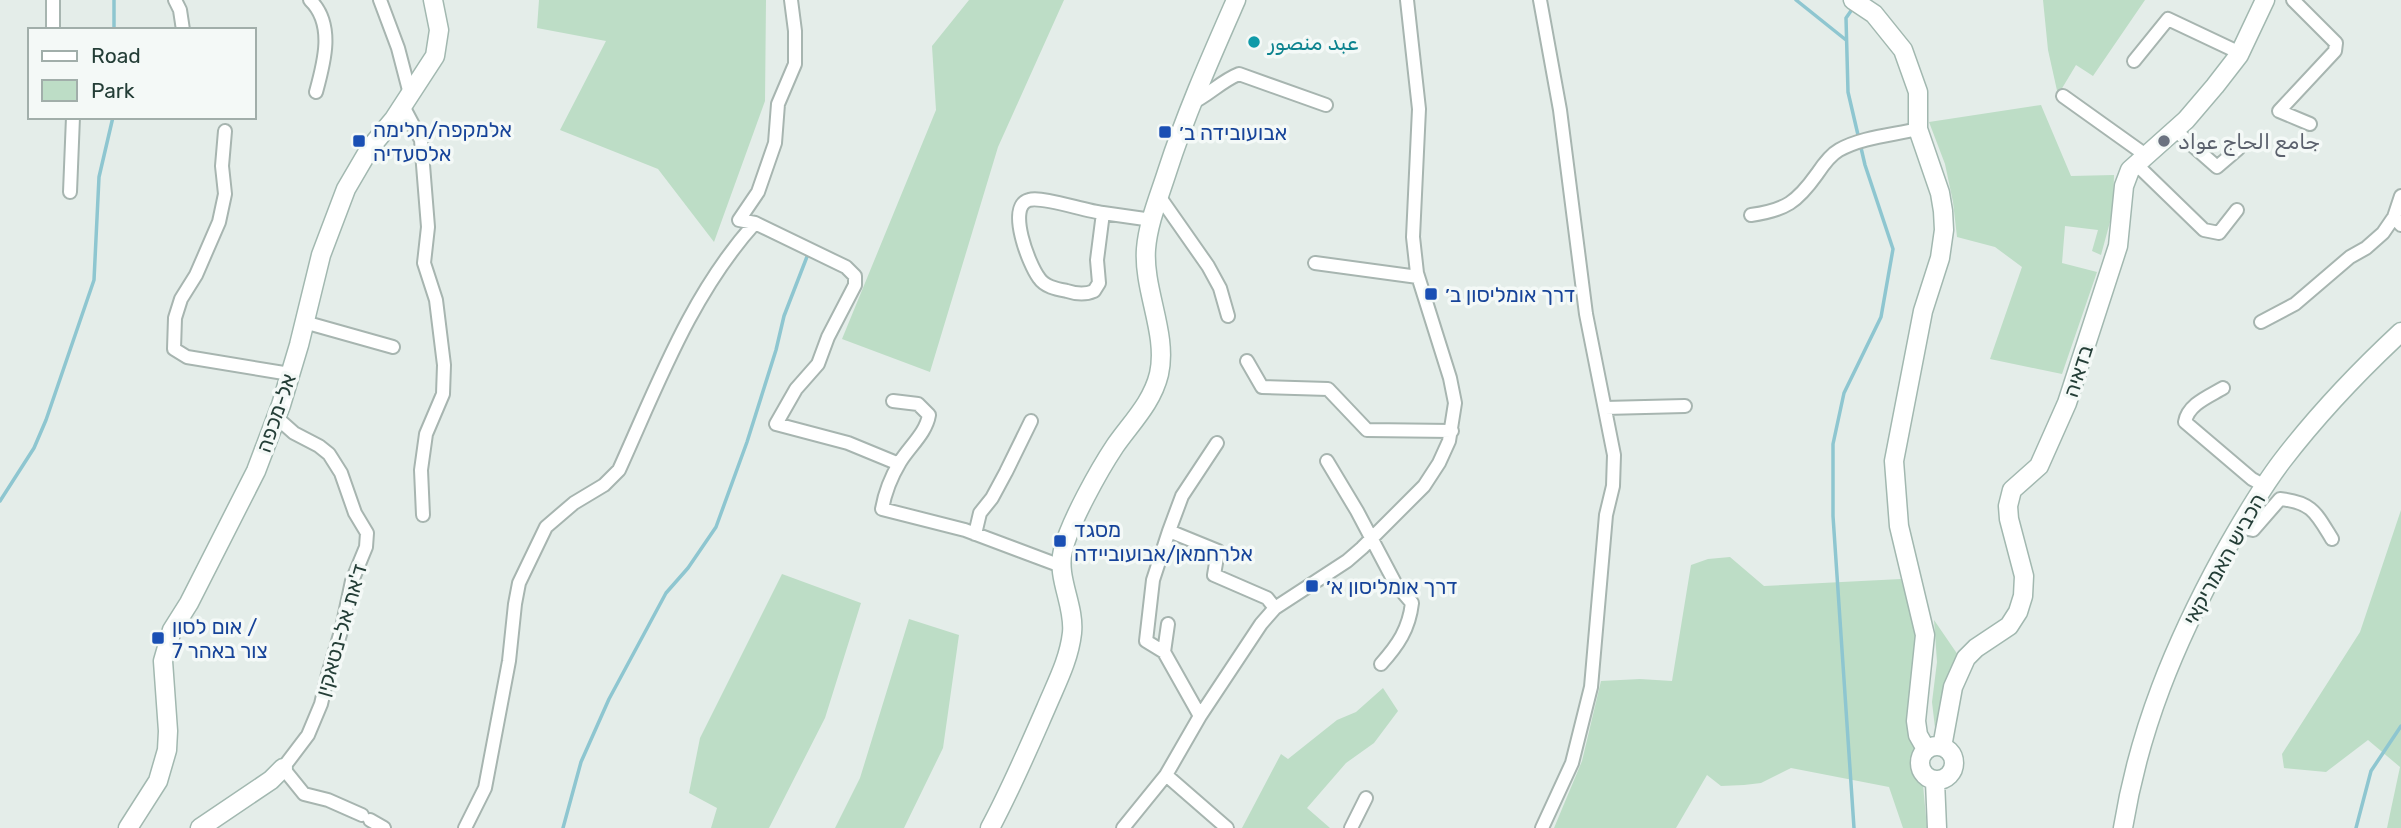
<svg xmlns="http://www.w3.org/2000/svg" width="2401" height="828" viewBox="0 0 2401 828" font-family="Rubik,Cairo,'Noto Sans Hebrew',sans-serif">
<style>
.green{fill:#bdddc6}
.lines{fill:none;stroke-linecap:round;stroke-linejoin:round}
.stream{stroke:#8ec6d0;stroke-width:3.5}
.street-casing{stroke:#a7b5b0;stroke-width:16}
.secondary-casing{stroke:#a2b8b0;stroke-width:21}
.street{stroke:#fff;stroke-width:12}
.secondary{stroke:#fff;stroke-width:18}
.culture-dot{fill:#0f9aa8;stroke:#f4f9f7;stroke-width:2.5}
.transit-dot{fill:#1a4fb4;stroke:#f4f9f7;stroke-width:2.5}
.worship-dot{fill:#6b7280;stroke:#f4f9f7;stroke-width:2.5}
.labels{text-anchor:middle;dominant-baseline:central;stroke-width:7;stroke-linejoin:round;paint-order:stroke}
.culture-label{font-size:21px;fill:#0d838f;stroke:#f4f9f7;text-anchor:start}
.transit-label{font-size:21px;fill:#164399;stroke:#f4f9f7;text-anchor:start}
.worship-label{font-size:21px;fill:#5b616d;stroke:#f4f9f7;text-anchor:start}
.street-label{font-size:21px;fill:#243e37;stroke:#f4f9f7}
</style>
<rect width="100%" height="100%" fill="#e4ede9"/>
<path class="green" d="M 539,0 L 766,0 L 765,101 L 714,242 L 658,169 L 560,130 L 606,41 L 537,28 Z
M 969,0 L 1064,0 L 998,147 L 930,372 L 842,339 L 936,110 L 932,46 Z
M 2043,0 L 2145,0 L 2093,76 L 2076,65 L 2058,95 L 2048,50 Z
M 2041,105 L 2071,176 L 2114,175 L 2113,211 L 2101,255 L 2092,251 L 2098,230 L 2065,226 L 2062,263 L 2097,272 L 2062,374 L 1990,359 L 2022,267 L 1995,247 L 1957,237 L 1953,202 L 1945,164 L 1929,122 Z
M 2401,510 L 2401,828 L 2387,828 L 2400,767 L 2368,740 L 2326,772 L 2284,768 L 2282,754 L 2360,632 Z
M 1730,557 L 1764,586 L 1901,579 L 1914,627 L 1918,654 L 1921,763 L 1927,828 L 1903,828 L 1889,787 L 1791,768 L 1761,783 L 1744,785 L 1721,786 L 1707,775 L 1676,828 L 1554,828 L 1582,761 L 1601,681 L 1640,679 L 1672,681 L 1691,565 L 1708,559 Z
M 782,574 L 861,603 L 825,718 L 769,828 L 711,828 L 717,808 L 689,793 L 700,738 Z
M 909,619 L 959,635 L 943,748 L 904,828 L 835,828 L 860,778 Z
M 1934,620 L 1958,655 L 1935,728 L 1932,702 L 1937,662 Z
M 1383,688 L 1398,711 L 1374,743 L 1346,763 L 1307,808 L 1330,828 L 1242,828 L 1281,754 L 1288,759 L 1337,720 L 1356,712 Z"/>
<g class="lines">
<path class="stream" d="M 1796,0 L 1846,40
M 1853,8 L 1846,18 L 1848,92 L 1865,165 L 1893,249 L 1881,317 L 1844,393 L 1833,444 L 1833,516 L 1854,828
M 114,30 L 114,0
M 0,501 L 34,448 L 46,420 L 94,280 L 99,177 L 113,117
M 563,828 L 581,762 L 609,699 L 666,593 L 688,568 L 716,527 L 747,442 L 776,350 L 784,316 L 808,254
M 2356,828 L 2371,771 L 2401,726"/>
<g class="street-casing">
<path id="street" d="M 53,0 L 53,30
M 175,0 L 180,10 L 183,30
M 310,0 C 335,24 324,63 316,92
M 380,0 L 398,48 L 410,94
M 1540,0 L 1560,110 L 1586,314 L 1614,455 L 1613,486 L 1606,515 L 1591,687 L 1572,763 L 1542,828
M 2293,0 L 2336,43 L 2335,51 L 2279,111 L 2310,124
M 2134,61 L 2168,19 L 2240,53
M 2063,96 L 2147,156
M 1190,104 C 1208,96 1221,81 1239,74 L 1326,105
M 403,106 L 421,140 L 428,227 L 424,263 L 436,300 L 444,365 L 443,394 L 426,434 L 421,470 L 423,515
M 2175,130 L 2217,167 L 2238,149
M 225,131 L 222,166 L 225,194 L 219,222 L 196,275 L 181,299 L 175,318 L 174,349 L 187,357 L 290,374
M 2137,165 L 2204,230 L 2219,233 L 2237,210
M 70,192 L 73,117
M 1159,196 L 1208,266 L 1220,288 L 1228,316
M 2401,196 L 2394,217 L 2401,225
M 1103,213 C 1084,211 1043,196 1029,200 C 1006,206 1029,265 1039,278 C 1045,287 1057,289 1067,291 C 1076,294 1085,295 1094,291 L 1099,283 L 1097,260 L 1103,213 L 1152,220
M 1751,215 C 1786,210 1797,202 1817,174 C 1823,165 1830,155 1839,150 C 1862,137 1893,135 1918,129
M 755,223 L 739,220 L 758,192 L 775,143 L 778,104 L 795,64 L 795,31 L 791,0
M 1315,263 L 1418,277
M 304,322 L 393,347
M 2261,322 L 2295,304 L 2350,257 L 2366,248 L 2383,233 L 2394,217
M 1247,361 L 1262,387 L 1328,389 L 1367,430 L 1452,431
M 2223,388 C 2210,396 2188,404 2185,422 L 2252,479 L 2265,486
M 893,401 L 918,404 L 929,415 C 926,433 910,446 900,462 C 891,477 885,492 882,509 L 965,530 L 1061,566
M 1605,408 L 1685,406
M 276,417 L 294,433 L 319,446 L 329,454 L 341,473 L 355,513 L 367,533 L 366,547 L 352,581 L 342,628 L 328,674 L 321,704 L 308,735 L 283,768 L 304,794 L 328,800 L 362,815
M 1327,461 L 1357,511 L 1395,583 L 1412,603 C 1409,629 1398,645 1381,664
M 2239,527 L 2253,530 L 2280,499 C 2312,502 2316,513 2332,539
M 1169,531 L 1218,551 L 1214,575 L 1267,598 L 1275,608
M 975,534 L 980,513 L 992,498 L 1006,472 L 1031,421
M 1168,624 L 1164,652 L 1200,716
M 1164,652 L 1146,641 L 1153,580 L 1169,531 L 1182,496 L 1217,443
M 1166,775 L 1227,828
M 370,820 L 384,828
M 465,828 L 485,788 L 509,661 L 515,604 L 519,583 L 546,527 L 574,503 L 604,485 L 619,470 C 658,384 691,294 755,223 L 846,267 L 855,276 L 855,285 L 828,337 L 818,364 L 796,389 L 776,424 L 848,443 L 899,464
M 1123,828 L 1166,775 L 1200,716 L 1261,624 L 1275,608 L 1347,561 L 1362,548 L 1424,486 L 1439,463 L 1449,441 L 1455,403 L 1450,378 L 1417,273 L 1413,237 L 1419,109 L 1407,0
M 1351,828 L 1366,798"/>
</g>
<g class="secondary-casing">
<path id="secondary" d="M 1853,0 L 1874,14 L 1903,50 L 1918,92 L 1918,129 L 1940,193 L 1943,211 L 1944,230 L 1940,258 L 1923,311 L 1894,461 L 1899,526 L 1925,635 L 1916,721 L 1918,735 L 1926,749
M1920 763a17 17 0 1 1 34 0a17 17 0 1 1-34 0Z
M 1942,747 L 1953,687 L 1966,658 L 1976,648 L 2009,626 L 2018,612 L 2023,596 L 2024,576 L 2009,519 L 2008,506 L 2012,490 L 2039,466 L 2067,403 L 2118,246 L 2124,186 L 2130,170 L 2186,120 L 2215,86 L 2239,55 L 2265,0
M 1935,781 L 1937,828
M 128,828 L 158,781 L 167,750 L 168,731 L 163,661 L 172,630 L 189,603 L 256,471 L 281,405 L 299,345 L 321,255 L 346,189 L 370,148 L 394,119 L 435,56 L 439,30 L 433,0
M 200,828 L 271,780 L 283,768
M 990,828 C 1011,789 1028,749 1046,708 C 1056,684 1069,660 1072,633 C 1075,605 1056,578 1063,550 C 1070,522 1099,470 1115,446 C 1131,423 1152,403 1159,374 C 1168,334 1143,290 1146,249 C 1148,223 1159,197 1167,172 C 1186,113 1211,57 1236,0
M 2123,828 C 2139,729 2175,643 2223,555 C 2241,523 2260,490 2282,461 C 2318,414 2358,372 2401,332"/>
</g>
<use href="#street" class="street"/>
<use href="#secondary" class="secondary"/>
</g>
<circle class="culture-dot" cx="1254" cy="42" r="7"/>
<g class="transit-dot">
<rect x="1158" y="125" width="14" height="14" rx="3.5"/>
<rect x="352" y="134" width="14" height="14" rx="3.5"/>
<rect x="1424" y="287" width="14" height="14" rx="3.5"/>
<rect x="1053" y="534" width="14" height="14" rx="3.5"/>
<rect x="1305" y="579" width="14" height="14" rx="3.5"/>
<rect x="151" y="631" width="14" height="14" rx="3.5"/>
</g>
<circle class="worship-dot" cx="2164" cy="141" r="7"/>
<g class="labels">
<g class="culture-label">
<text x="1268" y="42">عبد منصور</text>
</g>
<g class="transit-label">
<text x="373" y="129">אלמקפה/חלימה<tspan x="373" dy="24">אלסעדיה</tspan></text>
<text x="1179" y="132">אבועובידה ב׳</text>
<text x="1445" y="294">דרך אומליסון ב׳</text>
<text x="1074" y="529">מסגד<tspan x="1074" dy="24">אלרחמאן/אבועוביידה</tspan></text>
<text x="1326" y="586">דרך אומליסון א׳</text>
<text x="172" y="626">אום לסון /<tspan x="172" dy="24">צור באהר 7</tspan></text>
</g>
<g class="worship-label">
<text x="2178" y="141">جامع الحاج عواد</text>
</g>
<g class="street-label">
<text transform="translate(2078 371) rotate(-72)">בדאיה</text>
<text transform="translate(276 413) rotate(-71)">אל-מכפה</text>
<text transform="translate(2224 559) rotate(-61)">הכביש האמריקאי</text>
<text transform="translate(341 630) rotate(-74)">ד'את אל-נטאקין</text>
</g>
</g>
<rect x="28" y="28" width="228" height="91" fill="#f4f9f7" stroke="#a1aeaa" stroke-width="2"/>
<rect x="42" y="51" width="35" height="10" fill="#ffffff" stroke="#a1aeaa" stroke-width="2"/>
<text x="91" y="63" font-size="21" fill="#243e37">Road</text>
<rect x="42" y="80" width="35" height="21" fill="#bdddc6" stroke="#a1aeaa" stroke-width="2"/>
<text x="91" y="98" font-size="21" fill="#243e37">Park</text>
</svg>
